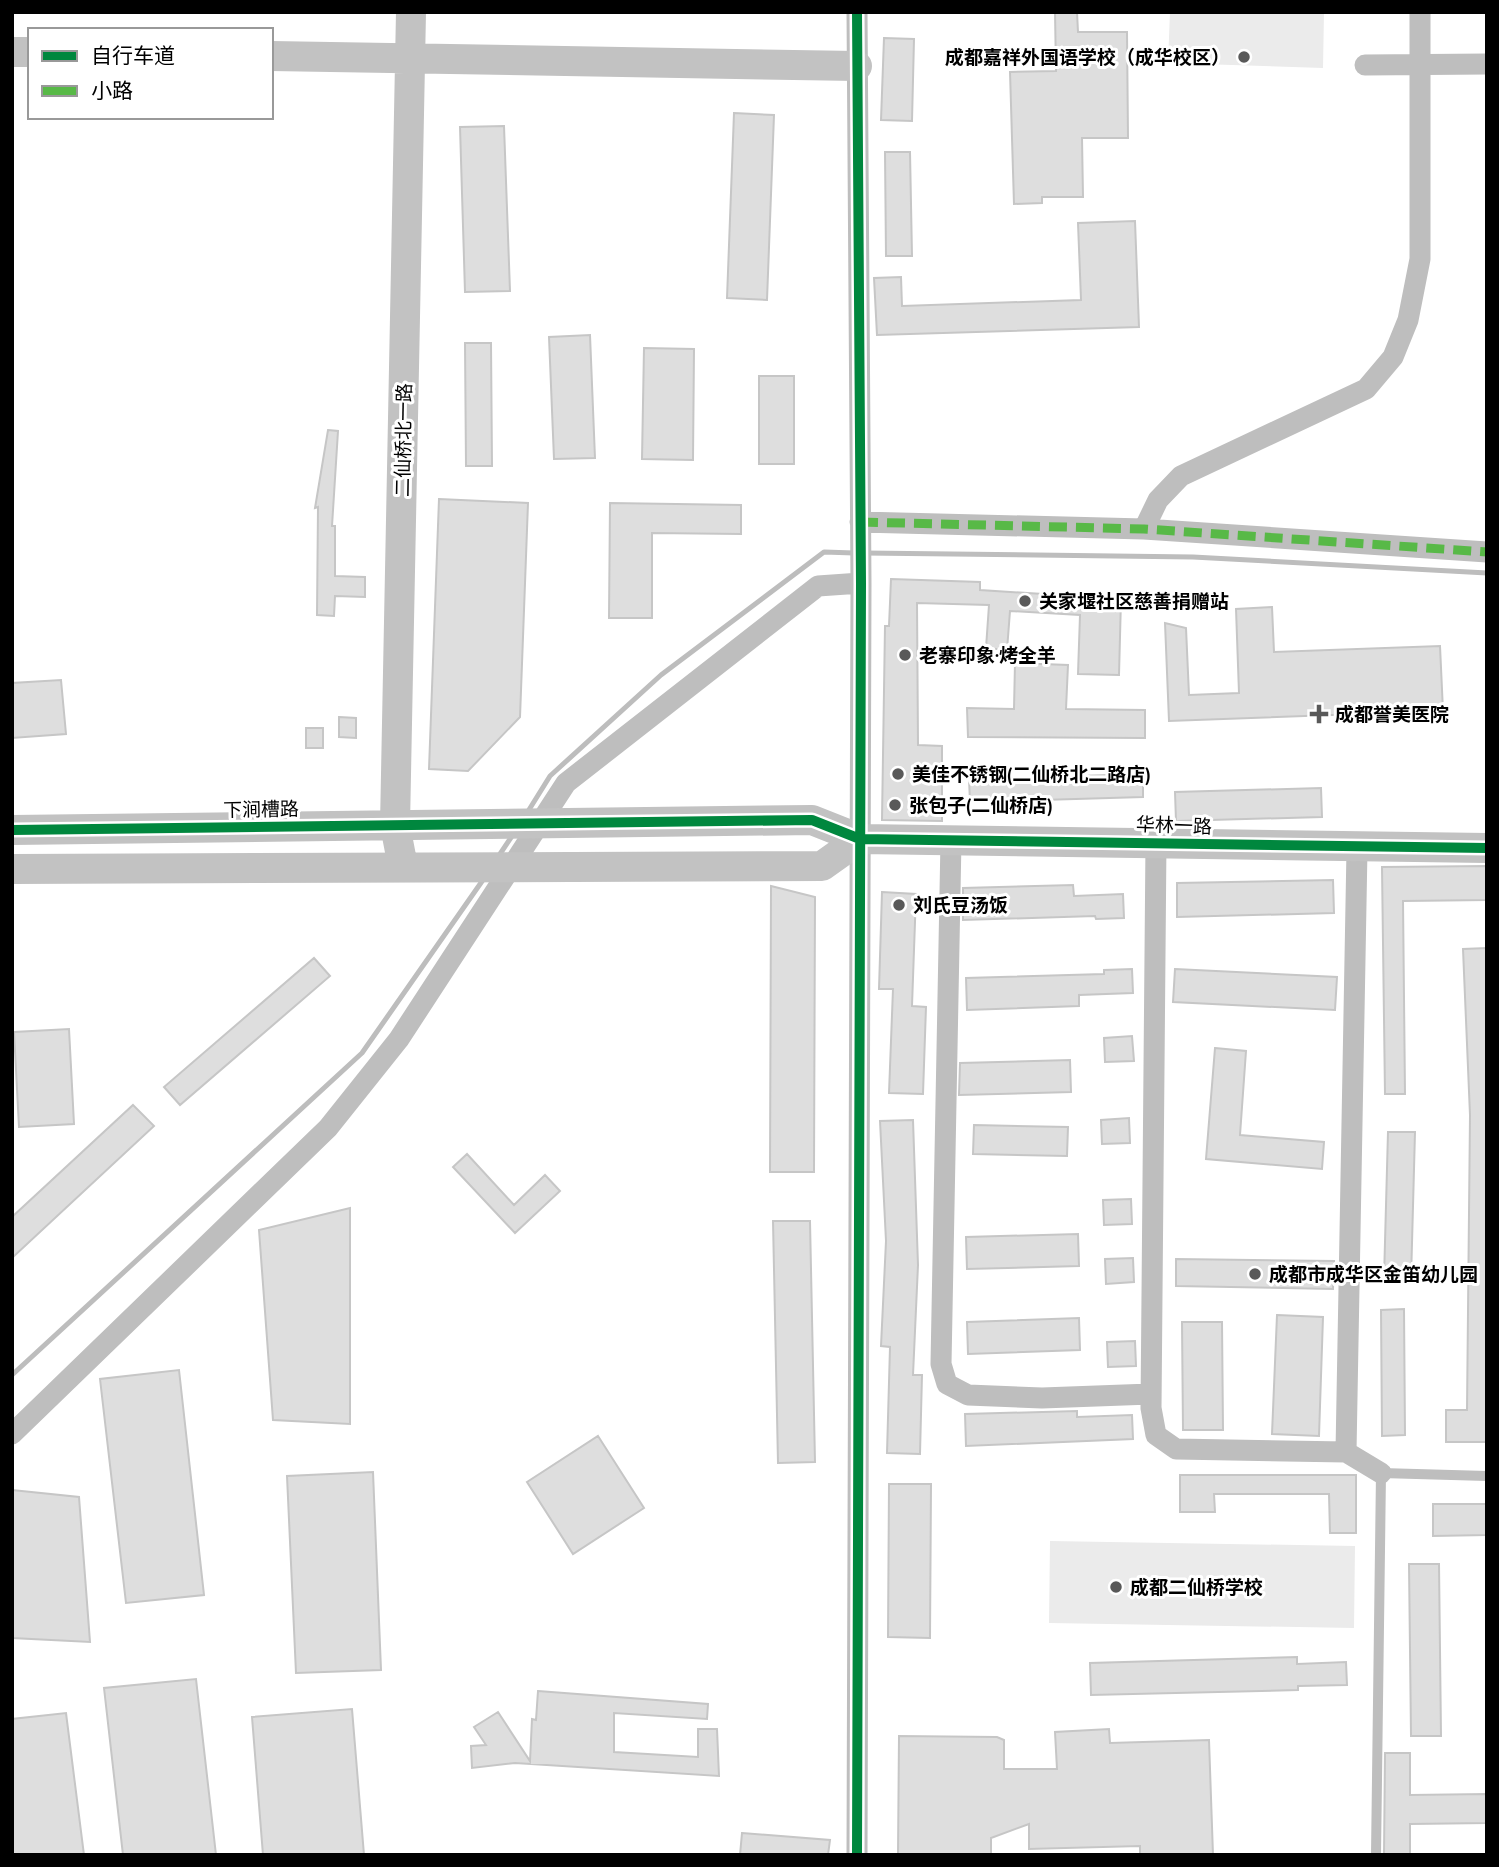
<svg xmlns="http://www.w3.org/2000/svg" width="1499" height="1867" viewBox="0 0 1499 1867" font-family="'PT Sans Narrow','Noto Sans SC',sans-serif">
<style>
.green{fill:#ebebeb}
.lines{fill:none;stroke-linecap:round;stroke-linejoin:round}
.stream{stroke:#bdbdbd;stroke-width:5}
.building{fill:#dedede;stroke:#c6c6c6;stroke-width:2}
.lane{stroke:#bebebe;stroke-width:10}
.street{stroke:#bebebe;stroke-width:21}
.secondary{stroke:#c2c2c2;stroke-width:30}
.quiet{stroke:#58b947;stroke-width:9;stroke-dasharray:18 9;stroke-linecap:butt}
.cycleway-casing{stroke:#fff;stroke-width:15}
.cycleway{stroke:#00873e;stroke-width:10}
.poi-dot{fill:#595959;stroke:#fff;stroke-width:2.5}
.labels{text-anchor:middle;dominant-baseline:central;stroke-width:6;stroke-linejoin:round;paint-order:stroke}
.poi-label{font-size:19px;font-weight:bold;fill:#000;stroke:#fff;text-anchor:start}
.street-label{font-size:19px;fill:#000;stroke:#fff}
</style>
<rect width="100%" height="100%" fill="#fff"/>
<path class="green" d="M 1170,12 L 1324,12 L 1323,68 L 1168,63 Z
M 1050,1541 L 1355,1546 L 1354,1628 L 1049,1623 Z"/>
<g class="lines">
<path class="stream" d="M 864,553 L 1193,557 L 1487,573
M 527,813 L 550,776 L 661,675 L 824,552 L 854,553
M 498,857 L 514,833
M 12,1375 L 362,1053 L 485,877"/>
</g>
<path class="building" d="M 1055,12 L 1077,12 L 1078,32 L 1127,32 L 1128,138 L 1082,138 L 1083,197 L 1042,197 L 1042,203 L 1014,204 L 1010,72 L 1056,71 Z
M 884,38 L 914,39 L 912,121 L 881,120 Z
M 734,113 L 774,115 L 767,300 L 727,298 Z
M 504,126 L 510,291 L 465,292 L 460,127 Z
M 885,152 L 910,152 L 912,256 L 886,256 Z
M 1135,221 L 1139,327 L 877,335 L 874,278 L 901,277 L 902,306 L 1081,300 L 1078,223 Z
M 590,335 L 595,458 L 554,459 L 549,337 Z
M 465,343 L 491,343 L 492,466 L 466,466 Z
M 644,348 L 694,349 L 693,460 L 642,459 Z
M 759,376 L 794,376 L 794,464 L 759,464 Z
M 328,430 L 338,431 L 332,526 L 335,526 L 335,576 L 365,577 L 365,597 L 335,596 L 334,616 L 317,615 L 318,507 L 315,508 Z
M 439,499 L 528,503 L 520,717 L 468,771 L 429,769 Z
M 610,503 L 741,505 L 741,534 L 652,533 L 652,618 L 609,618 Z
M 891,579 L 980,582 L 980,590 L 1121,599 L 1119,675 L 1078,674 L 1080,615 L 1010,611 L 1007,650 L 986,648 L 989,605 L 917,603 L 918,745 L 942,746 L 942,821 L 882,820 L 885,626 L 889,626 Z
M 1272,607 L 1274,652 L 1440,646 L 1443,711 L 1169,721 L 1165,623 L 1186,628 L 1189,695 L 1239,693 L 1236,609 Z
M 1015,663 L 1068,665 L 1066,709 L 1145,710 L 1145,738 L 968,737 L 967,708 L 1014,709 Z
M 61,680 L 66,734 L 12,738 L 12,683 Z
M 339,717 L 356,718 L 356,738 L 339,737 Z
M 306,728 L 323,728 L 323,748 L 306,748 Z
M 1143,774 L 1143,797 L 970,802 L 969,779 Z
M 1321,788 L 1322,817 L 1176,821 L 1175,792 Z
M 1487,866 L 1487,900 L 1403,901 L 1405,1094 L 1385,1094 L 1382,867 Z
M 1333,880 L 1334,913 L 1177,917 L 1177,883 Z
M 1073,885 L 1074,896 L 1123,894 L 1124,918 L 1096,919 L 1095,916 L 963,920 L 963,888 Z
M 771,886 L 815,897 L 814,1172 L 770,1172 Z
M 882,892 L 916,894 L 912,1006 L 926,1007 L 923,1094 L 889,1093 L 893,989 L 879,989 Z
M 1487,948 L 1487,1442 L 1446,1442 L 1446,1410 L 1467,1410 L 1470,1115 L 1463,949 Z
M 314,958 L 330,976 L 180,1105 L 164,1087 Z
M 1132,969 L 1133,993 L 1079,995 L 1079,1006 L 967,1010 L 966,978 L 1104,974 L 1104,970 Z
M 1175,969 L 1337,977 L 1335,1010 L 1173,1002 Z
M 69,1029 L 74,1124 L 19,1127 L 14,1032 Z
M 1132,1036 L 1134,1061 L 1105,1062 L 1104,1038 Z
M 1215,1048 L 1246,1051 L 1240,1135 L 1324,1142 L 1322,1169 L 1206,1159 Z
M 1070,1060 L 1071,1092 L 959,1095 L 960,1063 Z
M 133,1105 L 154,1126 L 12,1258 L 12,1217 Z
M 1129,1118 L 1130,1143 L 1102,1144 L 1101,1120 Z
M 913,1120 L 918,1265 L 913,1375 L 922,1375 L 920,1454 L 887,1453 L 890,1347 L 881,1346 L 886,1241 L 880,1121 Z
M 974,1125 L 1068,1127 L 1067,1156 L 973,1154 Z
M 1388,1132 L 1415,1132 L 1411,1280 L 1384,1279 Z
M 467,1154 L 514,1205 L 545,1175 L 560,1191 L 515,1233 L 453,1167 Z
M 1131,1199 L 1132,1224 L 1104,1225 L 1103,1200 Z
M 350,1208 L 350,1424 L 273,1420 L 259,1230 Z
M 773,1221 L 810,1221 L 815,1462 L 778,1463 Z
M 1078,1234 L 1079,1266 L 967,1269 L 966,1237 Z
M 1133,1258 L 1134,1282 L 1106,1284 L 1105,1259 Z
M 1176,1259 L 1334,1261 L 1333,1289 L 1176,1286 Z
M 1404,1309 L 1405,1435 L 1382,1436 L 1381,1310 Z
M 1277,1315 L 1323,1317 L 1319,1436 L 1272,1434 Z
M 1079,1318 L 1080,1350 L 968,1354 L 967,1322 Z
M 1182,1322 L 1222,1322 L 1223,1430 L 1183,1430 Z
M 1135,1341 L 1136,1366 L 1108,1367 L 1107,1342 Z
M 179,1370 L 204,1595 L 126,1603 L 100,1379 Z
M 1077,1411 L 1077,1417 L 1132,1415 L 1133,1439 L 966,1446 L 965,1414 Z
M 598,1436 L 644,1508 L 573,1554 L 527,1482 Z
M 373,1472 L 381,1670 L 296,1673 L 287,1476 Z
M 1180,1475 L 1356,1475 L 1356,1533 L 1330,1533 L 1329,1494 L 1214,1494 L 1215,1512 L 1180,1512 Z
M 889,1484 L 931,1484 L 930,1638 L 888,1637 Z
M 12,1490 L 79,1497 L 90,1642 L 12,1638 Z
M 1433,1504 L 1487,1504 L 1487,1535 L 1433,1536 Z
M 1409,1564 L 1439,1564 L 1441,1736 L 1411,1736 Z
M 1297,1657 L 1297,1664 L 1346,1662 L 1347,1685 L 1298,1686 L 1298,1690 L 1091,1695 L 1090,1663 Z
M 196,1679 L 216,1855 L 123,1855 L 104,1688 Z
M 538,1691 L 708,1704 L 707,1719 L 614,1713 L 614,1752 L 698,1757 L 698,1729 L 717,1729 L 719,1776 L 515,1763 L 472,1768 L 471,1746 L 486,1745 L 474,1727 L 498,1712 L 530,1761 L 532,1719 L 536,1720 Z
M 352,1709 L 364,1855 L 263,1855 L 252,1717 Z
M 66,1713 L 84,1855 L 12,1855 L 12,1719 Z
M 1109,1729 L 1110,1743 L 1209,1740 L 1213,1855 L 1140,1855 L 1140,1846 L 1029,1849 L 1029,1824 L 991,1838 L 991,1855 L 898,1855 L 899,1736 L 997,1737 L 1004,1740 L 1004,1769 L 1057,1769 L 1055,1732 Z
M 1385,1753 L 1410,1753 L 1410,1795 L 1487,1794 L 1487,1823 L 1410,1824 L 1410,1855 L 1384,1855 Z
M 742,1833 L 830,1840 L 828,1855 L 740,1855 Z"/>
<g class="lines">
<path class="lane" d="M 1376,1855 L 1381,1473 L 1487,1476"/>
<path class="street" d="M 857,12 L 861,583 L 857,1855
M 1365,65 L 1487,64
M 860,522 L 1144,529 L 1487,552
M 1144,529 L 1158,500 L 1181,476 L 1366,389 L 1393,357 L 1408,320 L 1420,259 L 1420,12
M 951,840 L 941,1364 L 947,1384 L 968,1395 L 1042,1398 L 1151,1394
M 1156,841 L 1151,1408 L 1156,1435 L 1176,1449 L 1346,1452
M 1357,849 L 1346,1452 L 1381,1473
M 12,1434 L 328,1128 L 399,1039 L 566,783 L 818,586 L 861,583"/>
<path class="secondary" d="M 12,52 L 30,52
M 271,56 L 857,66
M 12,830 L 812,820 L 860,839 L 1487,848
M 403,867 L 395,825 L 411,12
M 12,869 L 822,866 L 860,839"/>
<path class="quiet" d="M 860,522 L 1144,529 L 1487,552"/>
<g class="cycleway-casing">
<path id="cycleway" d="M 857,12 L 861,583 L 857,1855
M 12,830 L 812,820 L 860,839 L 1487,848"/>
</g>
<use href="#cycleway" class="cycleway"/>
</g>
<g class="poi-dot">
<circle cx="1244" cy="57" r="7"/>
<circle cx="1025" cy="601" r="7"/>
<circle cx="905" cy="655" r="7"/>
<path d="M1315.5 703.5h7v7h7v7h-7v7h-7v-7h-7v-7h7z"/>
<circle cx="898" cy="774" r="7"/>
<circle cx="895" cy="805" r="7"/>
<circle cx="899" cy="905" r="7"/>
<circle cx="1255" cy="1274" r="7"/>
<circle cx="1116" cy="1587" r="7"/>
</g>
<g class="labels">
<g class="poi-label">
<text x="1230" y="57" text-anchor="end">成都嘉祥外国语学校（成华校区）</text>
<text x="1039" y="601">关家堰社区慈善捐赠站</text>
<text x="919" y="655">老寨印象·烤全羊</text>
<text x="1335" y="714">成都誉美医院</text>
<text x="912" y="774">美佳不锈钢(二仙桥北二路店)</text>
<text x="909" y="805">张包子(二仙桥店)</text>
<text x="913" y="905">刘氏豆汤饭</text>
<text x="1269" y="1274">成都市成华区金笛幼儿园</text>
<text x="1130" y="1587">成都二仙桥学校</text>
</g>
<g class="street-label">
<text transform="translate(403 440) rotate(-89)">二仙桥北一路</text>
<text transform="translate(261 809) rotate(-1)">下涧槽路</text>
<text transform="translate(1174 825) rotate(2)">华林一路</text>
</g>
</g>
<rect width="1499" height="1867" fill="none" stroke="#000000" stroke-width="28"/>
<rect x="28" y="28" width="245" height="91" fill="#ffffff" stroke="#999999" stroke-width="2"/>
<rect x="42" y="51" width="35" height="10" fill="#00873e" stroke="#999999" stroke-width="2"/>
<text x="91" y="63" font-size="21" fill="#000000">自行车道</text>
<rect x="42" y="86" width="35" height="10" fill="#58b947" stroke="#999999" stroke-width="2"/>
<text x="91" y="98" font-size="21" fill="#000000">小路</text>
</svg>
